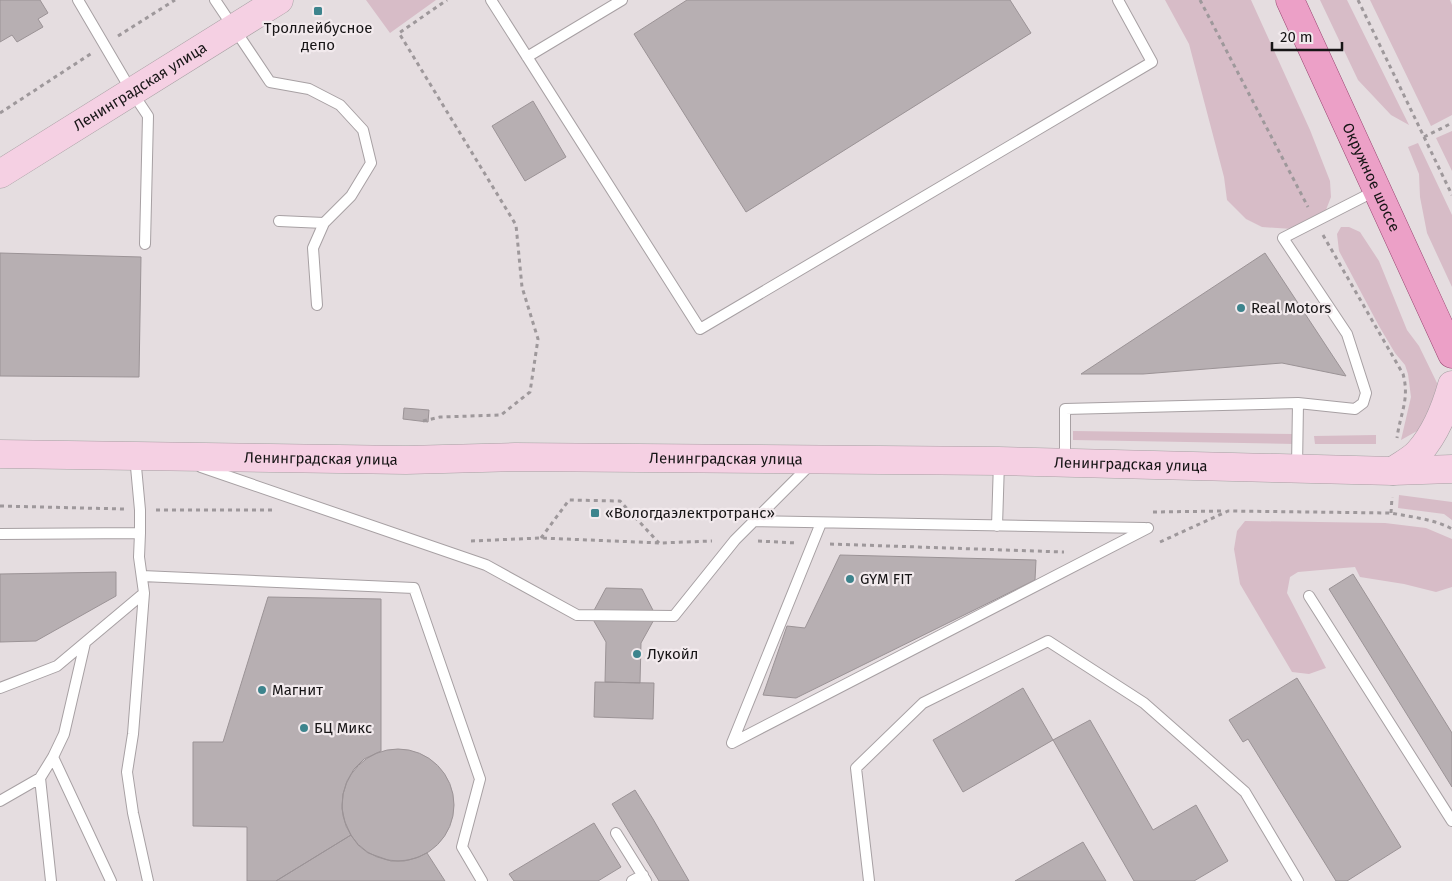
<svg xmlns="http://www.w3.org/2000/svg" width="1452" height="881" viewBox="0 0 1452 881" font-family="'Fira Sans',sans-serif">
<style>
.green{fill:#d7bcc7}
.building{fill:#b7afb2;stroke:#9b9396}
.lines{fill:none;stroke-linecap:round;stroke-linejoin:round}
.service-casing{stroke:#a7a0a3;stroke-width:12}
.secondary-casing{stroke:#a7a0a3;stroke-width:29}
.primary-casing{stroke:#994671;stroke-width:29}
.path{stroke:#9e989b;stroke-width:3;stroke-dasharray:4 4;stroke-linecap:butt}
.service{stroke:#fff;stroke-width:10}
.secondary{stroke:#f5d0e3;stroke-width:28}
.primary{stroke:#eca0c7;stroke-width:28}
.poi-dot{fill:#3d848d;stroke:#f2eaed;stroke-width:2}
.labels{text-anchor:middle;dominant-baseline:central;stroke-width:4.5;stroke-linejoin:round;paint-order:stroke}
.poi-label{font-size:15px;fill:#171516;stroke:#f2eaed;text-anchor:start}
.street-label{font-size:15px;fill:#171516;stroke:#f2eaed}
</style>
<rect width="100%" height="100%" fill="#e5dde0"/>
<path class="green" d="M 366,0 L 436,0 L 390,33 Z
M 1165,0 L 1251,0 L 1310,130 L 1330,181 L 1331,197 L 1324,215 L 1292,229 L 1262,227 L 1246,219 L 1227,200 L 1224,177 L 1189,44 Z
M 1320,0 L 1347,0 L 1409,125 L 1391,115 L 1358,80 Z
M 1370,0 L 1450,0 L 1452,5 L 1452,115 L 1431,126 Z
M 1452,131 L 1452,171 L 1436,138 Z
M 1418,143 L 1452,215 L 1452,287 L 1427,233 L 1420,197 L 1419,174 L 1408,147 Z
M 1341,227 L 1349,227 L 1360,232 L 1379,261 L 1407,330 L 1419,346 L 1437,383 L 1439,392 L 1428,418 L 1417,431 L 1401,440 L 1411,397 L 1408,374 L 1405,365 L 1395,353 L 1379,326 L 1339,251 L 1337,234 Z
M 1073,431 L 1294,434 L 1294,444 L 1073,440 Z
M 1376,435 L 1376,444 L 1315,444 L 1314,436 Z
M 1399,495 L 1452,502 L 1452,520 L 1444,514 L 1398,508 Z
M 1245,521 L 1385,523 L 1426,528 L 1452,539 L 1452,587 L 1436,592 L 1404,584 L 1360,577 L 1355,567 L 1298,572 L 1290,577 L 1287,593 L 1326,668 L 1309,674 L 1292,672 L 1240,584 L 1234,549 L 1237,531 Z"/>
<path class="building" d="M 0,0 L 40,0 L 48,13 L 38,19 L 43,27 L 17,42 L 12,35 L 0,42 Z
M 687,0 L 1010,0 L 1031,33 L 746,212 L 634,34 Z
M 533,101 L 566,157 L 525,181 L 492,126 Z
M 0,253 L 141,257 L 139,377 L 0,376 Z
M 1265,253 L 1346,376 L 1282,363 L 1143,374 L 1081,374 Z
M 404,408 L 429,410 L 428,422 L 403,419 Z
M 840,555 L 1036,560 L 1035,580 L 796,698 L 763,695 L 787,626 L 805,628 Z
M 116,572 L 116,596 L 36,641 L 0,642 L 0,574 Z
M 1353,574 L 1452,733 L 1452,787 L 1329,589 Z
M 606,588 L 642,589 L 656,616 L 641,643 L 640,683 L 605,682 L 606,642 L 591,616 Z
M 268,597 L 381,599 L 381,751 L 364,759 L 354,769 L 347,781 L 343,794 L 342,809 L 345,822 L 351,835 L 276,881 L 247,881 L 247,827 L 193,826 L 193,742 L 223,742 Z
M 1297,678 L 1401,847 L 1347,881 L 1336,881 L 1248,739 L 1243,742 L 1229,720 Z
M 595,682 L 654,683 L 653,719 L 594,717 Z
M 1023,688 L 1053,740 L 963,792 L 933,740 Z
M 1090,720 L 1153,830 L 1196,805 L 1228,861 L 1194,881 L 1134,881 L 1053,740 Z
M342 805a56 56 0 1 1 112 0a56 56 0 1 1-112 0Z
M 635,790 L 653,819 L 689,881 L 659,881 L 612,804 Z
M 594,823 L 621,867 L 598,881 L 514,881 L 509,874 Z
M 351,835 L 358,845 L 368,853 L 391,861 L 404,861 L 416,858 L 427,853 L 445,881 L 276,881 Z
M 1083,842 L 1106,881 L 1015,881 Z"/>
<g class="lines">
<g class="service-casing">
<path id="service" d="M 78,0 L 132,92 L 148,116 L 145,244
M 215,0 L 270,82 L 309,89 L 340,105 L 363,130 L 371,163 L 351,196 L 324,223 L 313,248 L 317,305
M 491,0 L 700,329 L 1152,62 L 1118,0
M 527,57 L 622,0
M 279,221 L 324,223
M 1065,462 L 1065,409 L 1298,403 L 1355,409 L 1363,403 L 1366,393 L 1347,334 L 1283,238 L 1377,190
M 201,467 L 486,565 L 577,615 L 674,616 L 735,540 L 811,464
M 1297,467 L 1298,403
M 754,521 L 1145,528
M 821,523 L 732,743 L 1148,528
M 997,526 L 999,462
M 140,533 L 139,557 L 144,593 L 133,734 L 127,772 L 133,813 L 148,881
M 0,534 L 140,533 L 140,510 L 135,456
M 142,576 L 414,588 L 480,779 L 462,847 L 482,881
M 1309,596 L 1452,821
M 0,688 L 57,666 L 144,593
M 53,757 L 111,881
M 0,801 L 40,778
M 616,833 L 646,881
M 51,881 L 40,778 L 53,757 L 64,734 L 85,643
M 632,881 L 643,875
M 869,881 L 856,768 L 923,703 L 1048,641 L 1144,703 L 1245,792 L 1298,881"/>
</g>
<g class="secondary-casing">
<g id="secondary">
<path id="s1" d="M 0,174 L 279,0"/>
<path id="s2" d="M 0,454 L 406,460 L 515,457 L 999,461 L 1393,471 L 1452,469"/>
<path d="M 1393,471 C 1401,465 1412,460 1419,452 C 1436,433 1445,410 1452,385"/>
</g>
</g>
<g class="primary-casing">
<g id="primary">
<path id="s3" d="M 1290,0 L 1452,354"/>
</g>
</g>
<path class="path" d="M 1200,0 L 1308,207
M 1358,0 L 1452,195
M 118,36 L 175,0
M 0,113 L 92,53
M 1424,137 L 1452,123
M 1323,235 L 1403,374 C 1410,399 1400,414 1397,438
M 423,421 L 440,417 L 501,415 L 530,392 L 538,339 L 522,287 L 516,225 L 399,33 L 447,0
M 0,506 L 124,509
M 156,510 L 272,510
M 1153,512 L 1225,511
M 1391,513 L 1392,497
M 541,538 L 569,500 L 620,501 L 659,543
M 471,541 L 540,538 L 660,543 L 712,541
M 758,541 L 797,543
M 1160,542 L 1228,511 L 1391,513 C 1411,517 1434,519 1452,529
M 830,544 L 1064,552"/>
<use href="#service" class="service"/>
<use href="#secondary" class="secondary"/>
<use href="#primary" class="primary"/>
</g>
<g class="poi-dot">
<rect x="313" y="6" width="10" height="10" rx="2.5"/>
<circle cx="1241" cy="308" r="5"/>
<rect x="590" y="508" width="10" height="10" rx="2.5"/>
<circle cx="850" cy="579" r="5"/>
<circle cx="637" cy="654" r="5"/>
<circle cx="262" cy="690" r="5"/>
<circle cx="304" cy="728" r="5"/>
</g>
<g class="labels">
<g class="poi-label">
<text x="318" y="28" text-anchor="middle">Троллейбусное<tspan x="318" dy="17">депо</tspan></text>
<text x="1251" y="308">Real Motors</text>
<text x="605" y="513">«Вологдаэлектротранс»</text>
<text x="860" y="579">GYM FIT</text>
<text x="647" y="654">Лукойл</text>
<text x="272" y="690">Магнит</text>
<text x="314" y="728">БЦ Микс</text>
</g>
<g class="street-label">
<text stroke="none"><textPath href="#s1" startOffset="165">Ленинградская улица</textPath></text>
<text stroke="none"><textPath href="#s3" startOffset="195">Окружное шоссе</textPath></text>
<text stroke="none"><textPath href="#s2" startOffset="321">Ленинградская улица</textPath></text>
<text stroke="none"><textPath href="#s2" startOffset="726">Ленинградская улица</textPath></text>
<text stroke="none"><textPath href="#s2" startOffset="1131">Ленинградская улица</textPath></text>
</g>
</g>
<path d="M1272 42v8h70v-8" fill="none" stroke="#171516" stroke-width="2.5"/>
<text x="1280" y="42" font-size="15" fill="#171516" stroke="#f2eaed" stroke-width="4" paint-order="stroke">20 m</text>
</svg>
